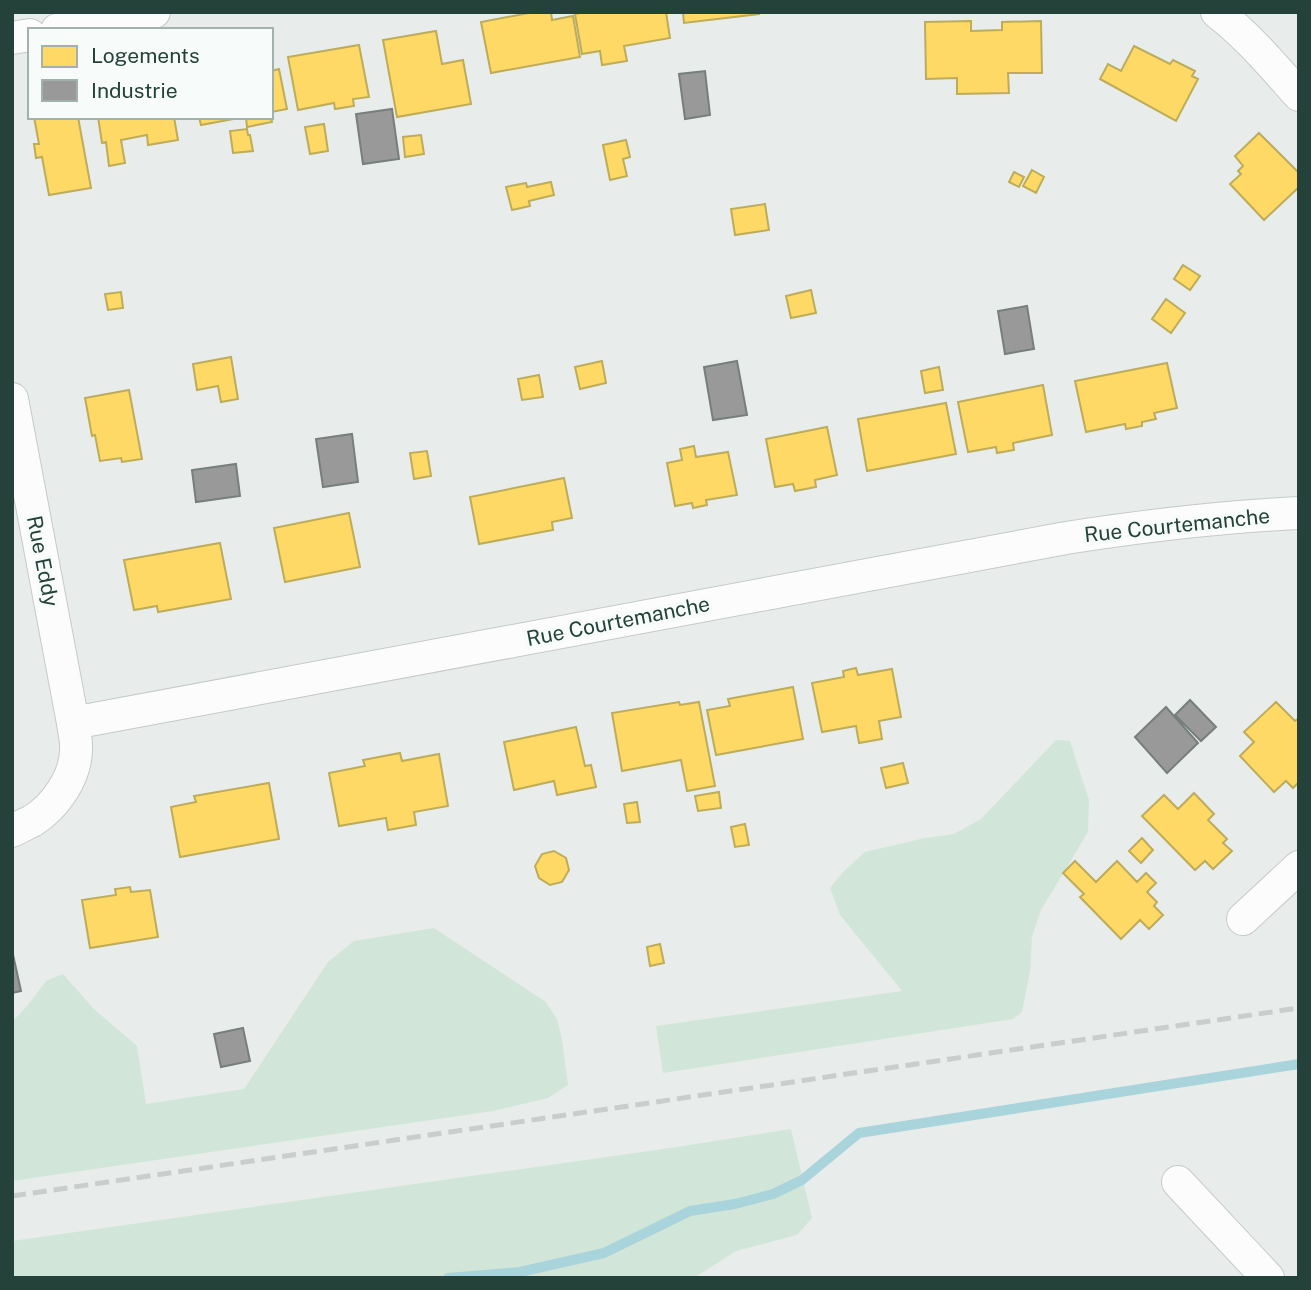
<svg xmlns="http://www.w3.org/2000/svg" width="1311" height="1290" viewBox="0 0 1311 1290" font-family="'Public Sans',sans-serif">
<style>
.green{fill:#d1e6d8}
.homes{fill:#ffd966;stroke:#bdac59;stroke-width:2}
.industry{fill:#999;stroke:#767f7c;stroke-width:2}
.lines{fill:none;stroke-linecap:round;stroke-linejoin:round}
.stream{stroke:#a9d4db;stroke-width:10}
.street-casing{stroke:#c5cac8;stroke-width:34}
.street{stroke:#fcfcfc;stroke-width:32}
.rail{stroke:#c9cdcc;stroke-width:5;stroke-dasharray:14 7;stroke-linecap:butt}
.labels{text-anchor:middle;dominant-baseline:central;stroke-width:7;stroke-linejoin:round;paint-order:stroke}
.street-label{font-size:21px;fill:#24423a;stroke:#f7fbf9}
</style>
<rect width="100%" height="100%" fill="#e8edeb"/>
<path class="green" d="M 1056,740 L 1070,741 L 1089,800 L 1088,832 L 1041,910 L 1032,937 L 1030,972 L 1022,1012 L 1013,1019 L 663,1073 L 656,1026 L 902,991 L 840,915 L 830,888 L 843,872 L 865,852 L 925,838 L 954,834 L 981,819 Z
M 434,928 L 546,1002 L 557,1019 L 562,1040 L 568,1085 L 548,1098 L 493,1111 L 12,1181 L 12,1022 L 28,1005 L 46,981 L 63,974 L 94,1009 L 137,1046 L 146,1104 L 244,1089 L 328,962 L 354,941 Z
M 791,1129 L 812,1218 L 797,1235 L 736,1251 L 694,1278 L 12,1278 L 12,1241 L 670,1148 Z"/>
<path class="homes" d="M 534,12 L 551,12 L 552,20 L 573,16 L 580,57 L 491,73 L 481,22 Z
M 585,12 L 666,12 L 670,38 L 624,46 L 627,61 L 602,65 L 600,51 L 582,54 L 575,14 Z
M 683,12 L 759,12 L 759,14 L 684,23 Z
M 971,21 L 971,31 L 1002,30 L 1002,22 L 1041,21 L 1042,73 L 1008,73 L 1009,93 L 957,94 L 957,78 L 926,79 L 925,22 Z
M 436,31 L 442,64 L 463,60 L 471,104 L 397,117 L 383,40 Z
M 359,45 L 369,97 L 353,99 L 354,106 L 335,109 L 334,103 L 298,110 L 288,57 Z
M 1134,46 L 1170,64 L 1173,60 L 1195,71 L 1192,76 L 1198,79 L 1176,121 L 1100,79 L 1108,64 L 1121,71 Z
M 279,69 L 287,109 L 271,112 L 271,71 Z
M 34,117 L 78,117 L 91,188 L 49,195 L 42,157 L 36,158 L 34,144 L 39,144 Z
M 98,117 L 174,117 L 178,140 L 148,145 L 147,135 L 121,140 L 125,163 L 109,166 L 106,142 L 102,143 Z
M 199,117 L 244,117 L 201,125 Z
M 246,117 L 271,117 L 272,122 L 247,127 Z
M 324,124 L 328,151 L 310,154 L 305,127 Z
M 247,129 L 248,135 L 250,135 L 253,151 L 233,153 L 230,131 Z
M 1259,133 L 1299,173 L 1299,187 L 1264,220 L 1230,184 L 1241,174 L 1238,171 L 1243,166 L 1235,156 Z
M 421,135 L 424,154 L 405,157 L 403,137 Z
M 626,140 L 630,157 L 623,159 L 627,176 L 610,180 L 603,145 Z
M 1032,170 L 1044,177 L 1036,193 L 1023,186 Z
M 1014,172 L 1024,177 L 1019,187 L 1009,182 Z
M 551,182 L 554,195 L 529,201 L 530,206 L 512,210 L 506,187 L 526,183 L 527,187 Z
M 765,204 L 769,230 L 735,235 L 731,209 Z
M 1183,265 L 1200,276 L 1190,290 L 1174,279 Z
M 811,290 L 816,313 L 791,318 L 786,296 Z
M 121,292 L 123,308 L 108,310 L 105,294 Z
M 1166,299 L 1185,313 L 1171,333 L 1152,319 Z
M 231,357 L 238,399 L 221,402 L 218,386 L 197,390 L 193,364 Z
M 602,361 L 606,383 L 580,389 L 575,367 Z
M 1167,363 L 1177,408 L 1154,413 L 1156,419 L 1142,422 L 1142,426 L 1126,429 L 1125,424 L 1086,432 L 1075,381 Z
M 939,367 L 943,390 L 925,393 L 921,371 Z
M 539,375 L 543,397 L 522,400 L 518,379 Z
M 1043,385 L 1052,435 L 1013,443 L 1014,450 L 997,453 L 996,447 L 968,452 L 958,402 Z
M 129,390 L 142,459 L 122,462 L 121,458 L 100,461 L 95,435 L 92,436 L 85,398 Z
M 946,403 L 956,454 L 867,471 L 858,419 Z
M 827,427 L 837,475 L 815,480 L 816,487 L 795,491 L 793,484 L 775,487 L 766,439 Z
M 694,446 L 696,457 L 728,452 L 737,495 L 706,500 L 707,505 L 693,508 L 692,503 L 675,506 L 667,463 L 682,460 L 680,449 Z
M 427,451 L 431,476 L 414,479 L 410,453 Z
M 564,478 L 572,518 L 552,522 L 553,530 L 479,544 L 470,497 Z
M 349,513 L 360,567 L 285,582 L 274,528 Z
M 220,543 L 231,599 L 158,612 L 157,606 L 134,610 L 124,560 Z
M 856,668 L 858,675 L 892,669 L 901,717 L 879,721 L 882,739 L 859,743 L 856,726 L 822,732 L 812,683 L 844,677 L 843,671 Z
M 793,687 L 803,739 L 716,755 L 707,710 L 730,706 L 728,699 Z
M 679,702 L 680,705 L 699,702 L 715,786 L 687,791 L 681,760 L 622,771 L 612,713 Z
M 1276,702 L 1295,721 L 1299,718 L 1299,782 L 1293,788 L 1286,781 L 1274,792 L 1240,756 L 1254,742 L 1244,732 Z
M 576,727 L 585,766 L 591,765 L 596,787 L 557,795 L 554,781 L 514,790 L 504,742 Z
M 400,753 L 402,761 L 439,754 L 448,806 L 414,812 L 416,825 L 388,830 L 386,818 L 339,826 L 329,773 L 365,766 L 363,760 Z
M 903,763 L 908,783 L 886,788 L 881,768 Z
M 269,783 L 279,839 L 180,857 L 171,807 L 196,802 L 194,796 Z
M 719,792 L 721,808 L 698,811 L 695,796 Z
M 1194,793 L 1214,814 L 1208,820 L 1227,839 L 1223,843 L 1232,851 L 1213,869 L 1205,861 L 1195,870 L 1142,816 L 1164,795 L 1178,809 Z
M 637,802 L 640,822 L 627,823 L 624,804 Z
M 745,824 L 749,845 L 735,847 L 731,827 Z
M 1142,838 L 1153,850 L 1141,863 L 1129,851 Z
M 554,851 L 566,858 L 569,870 L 562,882 L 550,885 L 539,878 L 535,866 L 542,854 Z
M 1075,861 L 1096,882 L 1117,861 L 1137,882 L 1146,873 L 1156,883 L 1147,892 L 1157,902 L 1154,906 L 1163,915 L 1149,929 L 1140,920 L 1121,939 L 1080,897 L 1084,894 L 1063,873 Z
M 130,887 L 131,892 L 150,890 L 158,937 L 90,948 L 82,900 L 116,895 L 115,889 Z
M 660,944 L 664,963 L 650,966 L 647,947 Z"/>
<path class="industry" d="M 705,71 L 710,115 L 685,119 L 679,74 Z
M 392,109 L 399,159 L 363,164 L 356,114 Z
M 1027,306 L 1034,349 L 1005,354 L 998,311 Z
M 737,361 L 747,415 L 713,420 L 704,367 Z
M 352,434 L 358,482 L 323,487 L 316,439 Z
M 236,464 L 240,496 L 196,502 L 192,470 Z
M 1190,700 L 1216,727 L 1201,741 L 1175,715 Z
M 1166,707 L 1198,743 L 1167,773 L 1135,737 Z
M 12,950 L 21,991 L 12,993 Z
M 243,1028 L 250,1061 L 221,1067 L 214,1034 Z"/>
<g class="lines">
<path class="stream" d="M 448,1278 L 520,1272 L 604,1253 L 690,1211 L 735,1204 L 773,1194 L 802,1180 L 859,1133 L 1299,1064"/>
<g class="street-casing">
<path id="street" d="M 1217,12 C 1248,36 1273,66 1299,95
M 57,30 L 154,12
M 12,38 L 30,35
M 12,399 L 73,723 C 74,732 77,742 76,751 C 75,778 55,807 32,821 C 26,824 19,827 12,831
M 73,723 L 1066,538 C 1143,526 1221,517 1299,513
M 1243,919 L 1299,867
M 1178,1182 L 1268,1278"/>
</g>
<use href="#street" class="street"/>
<path class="rail" d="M 12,1196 L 1299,1008"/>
</g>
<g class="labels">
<g class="street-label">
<text transform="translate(1177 525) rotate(-6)">Rue Courtemanche</text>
<text transform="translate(43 561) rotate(79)">Rue Eddy</text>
<text transform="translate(618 621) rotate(-11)">Rue Courtemanche</text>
</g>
</g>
<rect width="1311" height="1290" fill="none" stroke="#24423a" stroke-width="28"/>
<rect x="28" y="28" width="245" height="91" fill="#f7fbf9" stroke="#a3b1ad" stroke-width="2"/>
<rect x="42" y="46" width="35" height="21" fill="#ffd966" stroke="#a3b1ad" stroke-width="2"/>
<text x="91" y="63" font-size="21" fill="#24423a">Logements</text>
<rect x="42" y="80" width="35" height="21" fill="#999999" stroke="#a3b1ad" stroke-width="2"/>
<text x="91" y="98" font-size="21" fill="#24423a">Industrie</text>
</svg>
